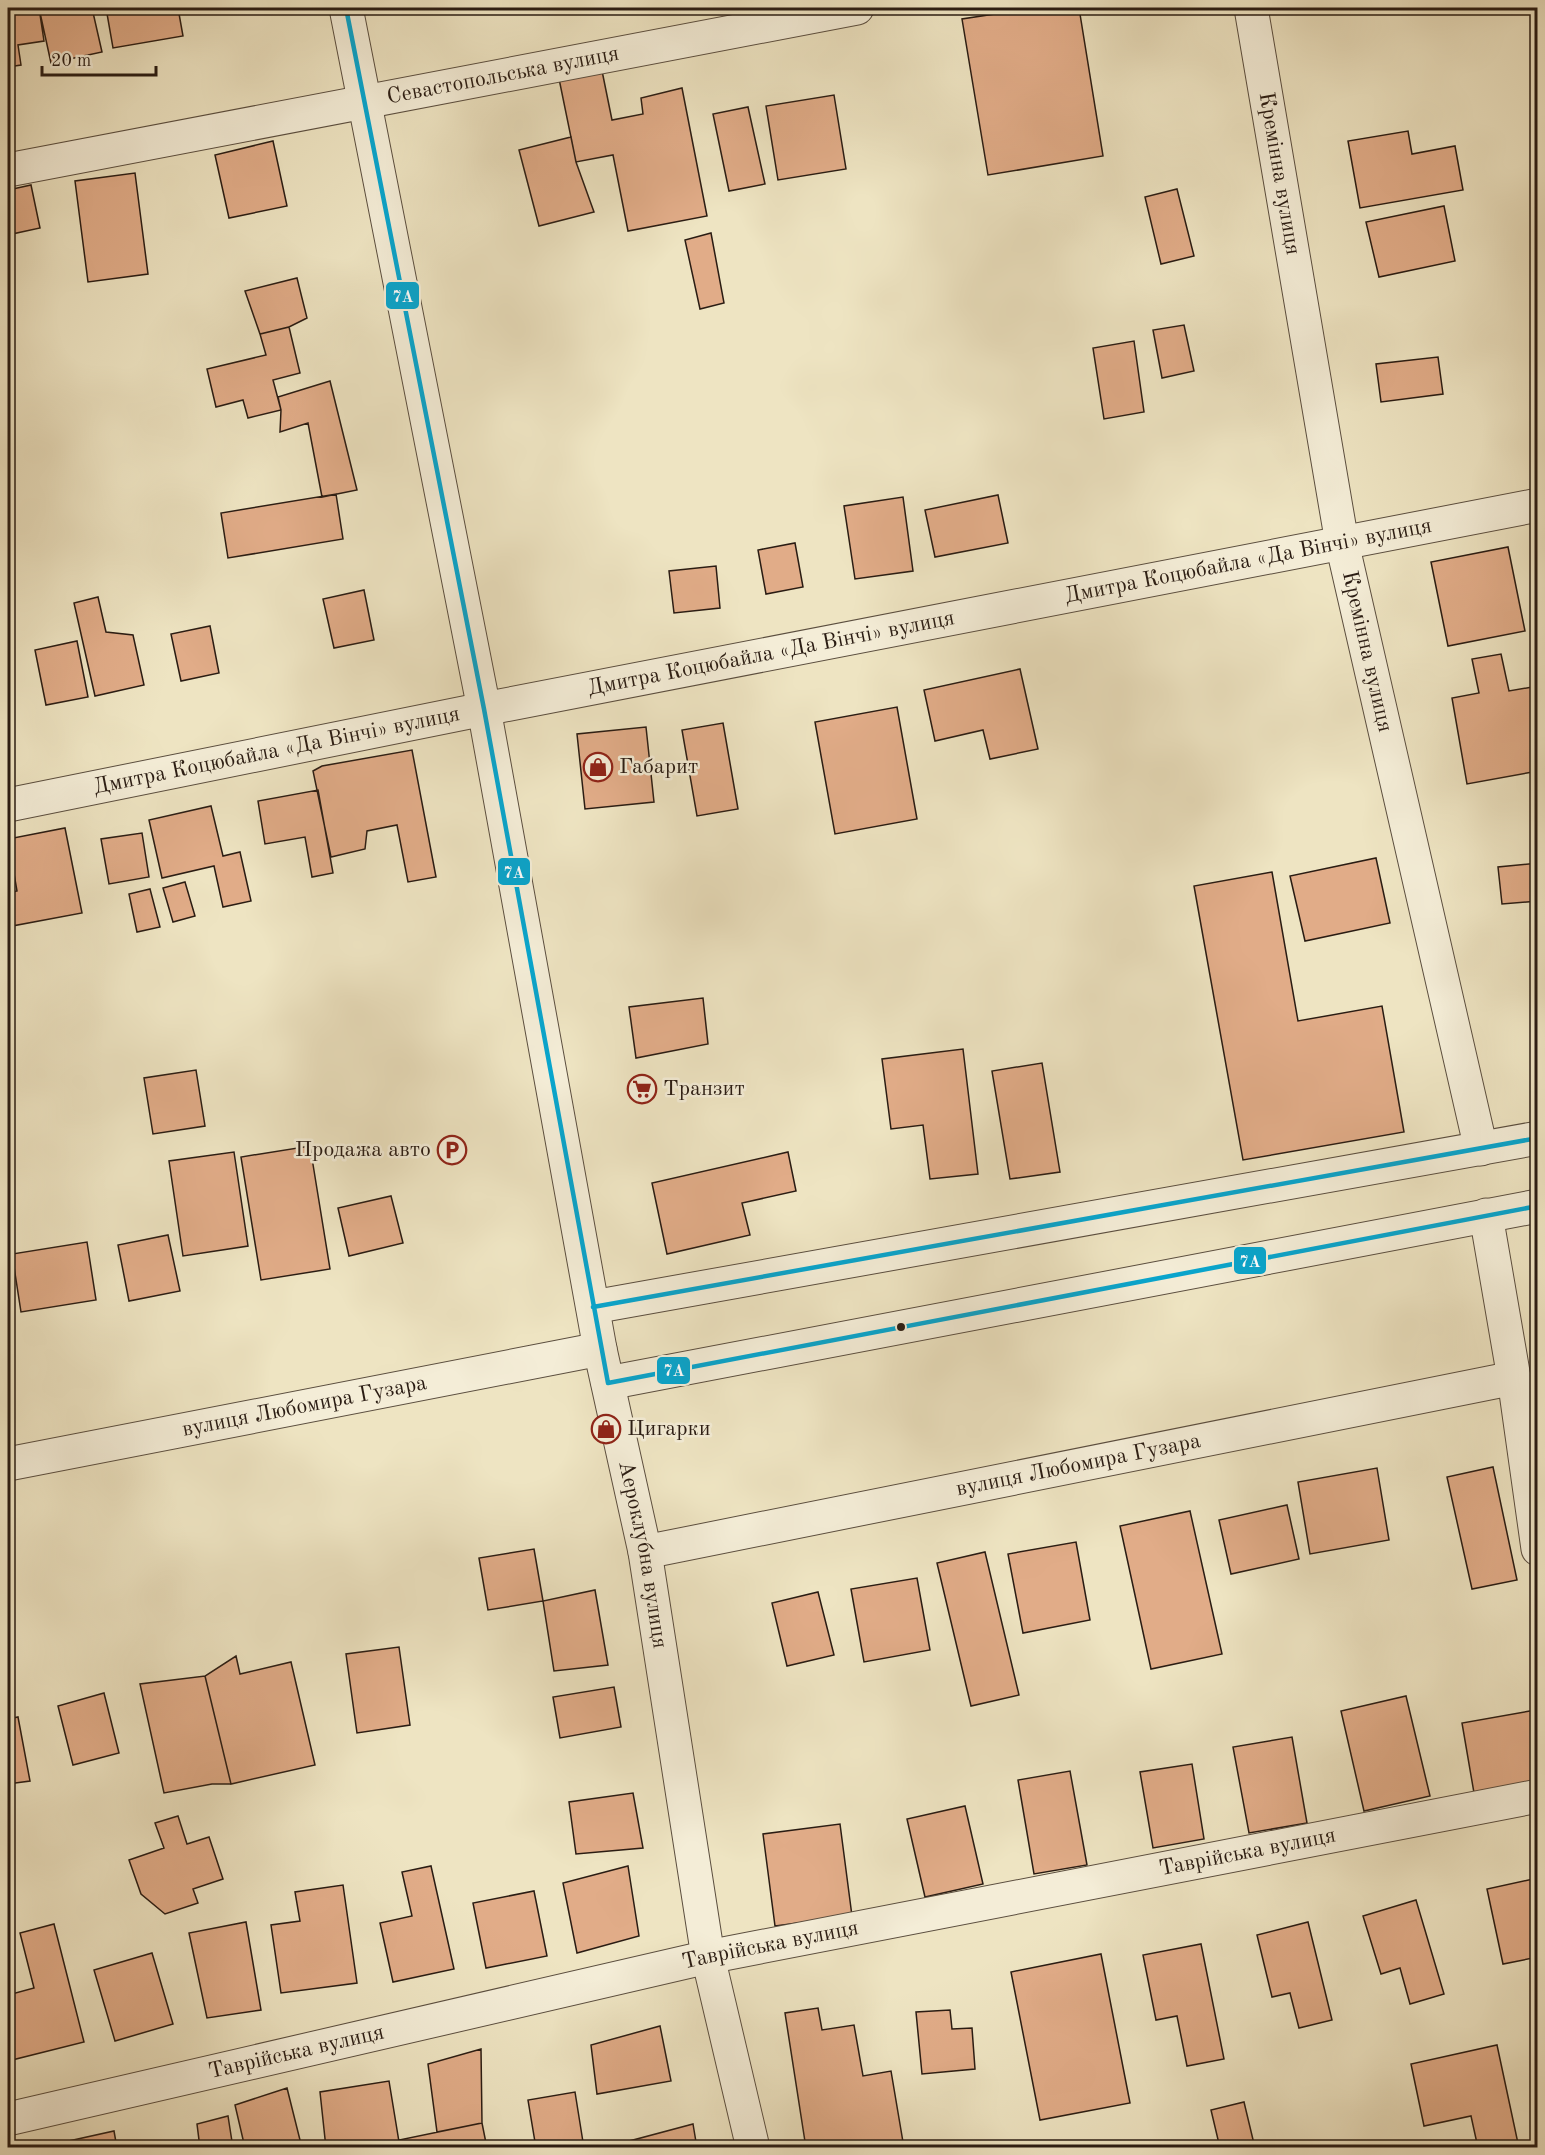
<svg xmlns="http://www.w3.org/2000/svg" width="1545" height="2155" viewBox="0 0 1545 2155" font-family="'Old Standard TT',serif">
<style>
.building{fill:#e1ac88;stroke:#2a1c13;stroke-width:1.5}
.lines{fill:none;stroke-linecap:round;stroke-linejoin:round}
.minor-casing{stroke:#5b4e3f;stroke-width:35}
.minor{stroke:#f4edd7;stroke-width:33}
.bus-1-casing{stroke:#f4edd7;stroke-width:9}
.bus-1{stroke:#08a5cd;stroke-width:4.5}
.bus-dot{fill:#2a1c13;stroke:#f4edd7;stroke-width:2}
.labels{text-anchor:middle;dominant-baseline:central;stroke-width:5;stroke-linejoin:round;paint-order:stroke}
.street-label{font-size:22px;fill:#2a1c13;stroke:#f4edd7}
.poi-label{font-size:22px;fill:#2a1c13;stroke:#f4edd7;text-anchor:start}
.line-badge{stroke:#f4edd7;stroke-width:2}
.badge-label{font-size:16px;text-anchor:middle;font-weight:bold;fill:#fff}
</style>
<rect width="100%" height="100%" fill="#eee4c2"/>
<filter id="stains"><feTurbulence type="fractalNoise" baseFrequency=".00333" numOctaves="4"/><feColorMatrix values="0 0 0 0 .2 0 0 0 0 .09 0 0 0 0 .02 0 0 0 .5 -.17"/></filter>
<radialGradient id="worn" r=".72"><stop offset=".6" stop-color="#630" stop-opacity="0"/><stop offset="1" stop-color="#630" stop-opacity=".3"/></radialGradient>
<path class="building" d="M 8,8 L 39,8 L 44,41 L 18,45 L 21,65 L 8,67 Z
M 39,8 L 92,8 L 102,52 L 51,63 Z
M 106,8 L 178,8 L 183,36 L 113,48 Z
M 1035,8 L 1079,8 L 1103,156 L 988,175 L 962,19 Z
M 1530,8 L 1538,8 L 1538,18 L 1533,20 Z
M 599,56 L 612,120 L 643,114 L 641,98 L 682,88 L 707,216 L 628,231 L 613,155 L 576,162 L 556,64 Z
M 834,95 L 846,169 L 778,180 L 766,106 Z
M 748,107 L 765,184 L 729,191 L 713,114 Z
M 1408,131 L 1412,154 L 1455,146 L 1463,190 L 1360,208 L 1348,141 Z
M 571,137 L 576,162 L 594,212 L 539,226 L 519,150 Z
M 273,141 L 287,206 L 229,218 L 215,155 Z
M 135,173 L 148,274 L 88,282 L 75,181 Z
M 31,185 L 40,228 L 12,234 L 8,216 L 8,190 Z
M 1177,189 L 1194,256 L 1161,264 L 1145,197 Z
M 1444,206 L 1455,261 L 1379,277 L 1366,222 Z
M 711,233 L 724,303 L 700,309 L 685,240 Z
M 297,278 L 307,318 L 289,327 L 260,334 L 245,291 Z
M 1184,325 L 1194,371 L 1162,378 L 1153,330 Z
M 289,327 L 300,373 L 273,380 L 281,410 L 248,418 L 243,400 L 216,407 L 207,369 L 266,355 L 260,334 Z
M 1134,341 L 1144,412 L 1104,419 L 1093,348 Z
M 1438,357 L 1443,394 L 1381,402 L 1376,364 Z
M 330,381 L 357,490 L 322,497 L 308,423 L 280,432 L 281,410 L 278,397 Z
M 336,494 L 343,539 L 228,558 L 221,513 Z
M 998,495 L 1008,543 L 935,557 L 925,510 Z
M 903,497 L 913,571 L 855,579 L 844,506 Z
M 795,543 L 803,587 L 766,594 L 758,550 Z
M 1508,547 L 1525,631 L 1448,646 L 1431,562 Z
M 716,566 L 720,608 L 674,613 L 669,571 Z
M 364,590 L 374,640 L 334,648 L 323,599 Z
M 98,597 L 106,632 L 133,635 L 144,685 L 95,696 L 74,603 Z
M 210,626 L 219,673 L 181,681 L 171,634 Z
M 77,641 L 88,697 L 46,705 L 35,650 Z
M 1501,654 L 1509,691 L 1538,686 L 1538,771 L 1467,784 L 1452,698 L 1479,693 L 1472,659 Z
M 1020,669 L 1038,749 L 990,759 L 983,730 L 935,741 L 924,690 Z
M 897,707 L 917,819 L 835,834 L 815,722 Z
M 723,723 L 738,809 L 697,816 L 682,730 Z
M 646,727 L 654,802 L 585,809 L 577,734 Z
M 412,750 L 436,877 L 408,882 L 397,825 L 367,831 L 365,849 L 331,857 L 313,771 L 322,766 Z
M 318,790 L 333,873 L 312,877 L 305,837 L 265,844 L 258,801 Z
M 211,806 L 223,856 L 240,852 L 251,901 L 223,907 L 214,866 L 162,878 L 149,820 Z
M 65,828 L 82,913 L 12,926 L 8,893 L 17,891 L 8,839 Z
M 142,833 L 149,877 L 109,884 L 101,839 Z
M 1376,858 L 1390,923 L 1305,941 L 1290,876 Z
M 1538,863 L 1538,901 L 1502,904 L 1498,867 Z
M 1272,872 L 1298,1021 L 1382,1006 L 1404,1132 L 1243,1160 L 1194,886 Z
M 185,882 L 195,916 L 173,922 L 163,888 Z
M 150,889 L 160,927 L 137,932 L 129,894 Z
M 703,998 L 708,1044 L 636,1058 L 629,1007 Z
M 963,1049 L 978,1174 L 930,1179 L 923,1125 L 891,1129 L 882,1059 Z
M 1042,1063 L 1060,1172 L 1010,1179 L 992,1071 Z
M 196,1070 L 205,1126 L 153,1134 L 144,1078 Z
M 310,1146 L 330,1269 L 261,1280 L 241,1157 Z
M 234,1152 L 248,1246 L 183,1256 L 169,1161 Z
M 788,1152 L 796,1191 L 742,1203 L 750,1235 L 667,1254 L 652,1183 Z
M 391,1196 L 403,1243 L 349,1256 L 338,1208 Z
M 168,1235 L 180,1291 L 129,1301 L 118,1245 Z
M 87,1242 L 96,1300 L 21,1312 L 12,1254 Z
M 8,1279 L 13,1314 L 8,1315 Z
M 1493,1467 L 1517,1580 L 1472,1589 L 1447,1477 Z
M 1377,1468 L 1389,1540 L 1310,1554 L 1298,1482 Z
M 1287,1505 L 1299,1559 L 1231,1574 L 1219,1520 Z
M 1190,1511 L 1222,1654 L 1151,1669 L 1120,1526 Z
M 1076,1542 L 1090,1620 L 1023,1633 L 1008,1554 Z
M 534,1549 L 543,1601 L 488,1610 L 479,1558 Z
M 985,1552 L 1019,1695 L 971,1706 L 937,1563 Z
M 917,1578 L 930,1650 L 864,1662 L 851,1589 Z
M 595,1590 L 608,1665 L 554,1671 L 543,1601 Z
M 818,1592 L 834,1655 L 787,1666 L 772,1603 Z
M 399,1647 L 410,1725 L 357,1733 L 346,1654 Z
M 236,1656 L 240,1674 L 291,1662 L 315,1765 L 231,1784 L 205,1676 Z
M 205,1676 L 231,1784 L 212,1784 L 164,1793 L 140,1684 Z
M 614,1687 L 621,1727 L 560,1738 L 553,1697 Z
M 104,1693 L 119,1753 L 73,1765 L 58,1706 Z
M 1406,1696 L 1430,1796 L 1364,1811 L 1341,1711 Z
M 1536,1710 L 1538,1782 L 1474,1793 L 1462,1723 Z
M 18,1717 L 30,1781 L 8,1784 L 8,1719 Z
M 1292,1737 L 1307,1823 L 1249,1833 L 1233,1747 Z
M 1192,1764 L 1204,1839 L 1153,1848 L 1140,1772 Z
M 1070,1771 L 1087,1865 L 1034,1874 L 1018,1780 Z
M 633,1793 L 643,1848 L 576,1854 L 569,1802 Z
M 965,1806 L 983,1884 L 925,1897 L 907,1819 Z
M 178,1816 L 187,1844 L 209,1837 L 223,1879 L 193,1889 L 198,1903 L 165,1914 L 141,1894 L 129,1860 L 164,1848 L 155,1823 Z
M 840,1824 L 852,1916 L 775,1926 L 763,1834 Z
M 431,1866 L 454,1969 L 393,1982 L 380,1923 L 412,1916 L 402,1872 Z
M 628,1866 L 639,1936 L 577,1953 L 563,1883 Z
M 1538,1878 L 1538,1957 L 1503,1964 L 1487,1889 Z
M 343,1885 L 357,1983 L 281,1993 L 271,1925 L 300,1921 L 295,1892 Z
M 534,1891 L 547,1956 L 486,1968 L 473,1903 Z
M 1416,1900 L 1444,1994 L 1410,2004 L 1400,1968 L 1381,1974 L 1363,1916 Z
M 246,1922 L 261,2010 L 207,2018 L 189,1933 Z
M 1308,1922 L 1332,2020 L 1299,2028 L 1290,1993 L 1272,1997 L 1257,1935 Z
M 54,1924 L 84,2042 L 12,2060 L 8,2041 L 8,1995 L 34,1988 L 20,1933 Z
M 1201,1944 L 1224,2059 L 1187,2066 L 1177,2016 L 1156,2020 L 1143,1955 Z
M 152,1953 L 173,2024 L 115,2041 L 94,1970 Z
M 1101,1954 L 1130,2103 L 1040,2120 L 1011,1972 Z
M 818,2008 L 822,2030 L 854,2025 L 863,2076 L 891,2071 L 904,2148 L 806,2148 L 785,2013 Z
M 950,2010 L 952,2029 L 972,2028 L 975,2069 L 922,2074 L 916,2012 Z
M 660,2026 L 671,2081 L 597,2094 L 591,2045 Z
M 1497,2045 L 1519,2148 L 1478,2148 L 1471,2116 L 1424,2126 L 1411,2064 Z
M 481,2049 L 482,2123 L 437,2132 L 428,2064 Z
M 389,2081 L 400,2148 L 326,2148 L 320,2092 Z
M 287,2088 L 302,2148 L 245,2148 L 235,2105 Z
M 575,2092 L 583,2142 L 536,2148 L 528,2100 Z
M 1244,2102 L 1255,2148 L 1220,2148 L 1211,2110 Z
M 228,2116 L 233,2148 L 200,2148 L 197,2124 Z
M 482,2123 L 487,2148 L 400,2148 L 399,2140 Z
M 693,2124 L 697,2148 L 608,2148 L 607,2147 Z
M 114,2131 L 117,2148 L 47,2148 L 46,2146 Z
M 8,2143 L 46,2146 L 46,2148 L 8,2148 Z"/>
<g class="lines">
<g class="minor-casing">
<g id="minor">
<path id="s1" d="M 346,8 L 484,709 L 600,1349 L 645,1552 L 708,1957 L 753,2148"/>
<path id="s2" d="M 1251,8 L 1342,543 L 1481,1149"/>
<path id="s3" d="M 8,170 L 857,8"/>
<path id="s4" d="M 8,805 L 484,709 L 1538,505"/>
<path d="M 1486,1215 L 1514,1378 L 1538,1549"/>
<path d="M 593,1307 L 1538,1138"/>
<path d="M 608,1383 L 1538,1206"/>
<path id="s5" d="M 8,1464 L 600,1349"/>
<path id="s6" d="M 645,1552 L 1514,1378"/>
<path id="s7" d="M 8,2119 L 708,1957 L 1538,1796"/>
</g>
</g>
<use href="#minor" class="minor"/>
<g class="bus-1-casing">
<path id="bus-1" d="M 346,8 L 484,709 L 608,1383 L 1538,1206
M 593,1307 L 1538,1138"/>
</g>
<use href="#bus-1" class="bus-1"/>
</g>
<defs>
<g id="shop-ring" transform="scale(1.5)"><circle r="9.5" fill="#f4edd7" stroke="#8f2418" stroke-width="1.5"/><path d="M-5-2.5h2.3a2.7 3.5 0 0 1 5.4 0H5L5.5 6h-11ZM-1.5-2.5h3a1.5 2.3 0 0 0-3 0Z" fill="#8f2418"/></g>
<g id="supermarket-ring" transform="scale(1.5)"><circle r="9.5" fill="#f4edd7" stroke="#8f2418" stroke-width="1.5"/><path d="M-6-5.5h2.5l.6 2H6L4.5 2H-2.5L-4.4-4H-6ZM-1.5 3.2a1.3 1.3 0 1 0 .1 0ZM3 3.2a1.3 1.3 0 1 0 .1 0Z" fill="#8f2418"/></g>
<g id="parking-ring" transform="scale(1.5)"><circle r="9.5" fill="#f4edd7" stroke="#8f2418" stroke-width="1.5"/><path d="M-3.5-5.5H1a3.5 3.5 0 0 1 0 7H-1V5.5H-3.5ZM-1-3.4V-.6H.8a1.4 1.4 0 0 0 0-2.8Z" fill="#8f2418"/></g>
</defs>
<g fill-rule="evenodd">
<use href="#shop-ring" x="598" y="767"/>
<use href="#supermarket-ring" x="642" y="1089"/>
<use href="#parking-ring" x="452" y="1150"/>
<use href="#shop-ring" x="606" y="1429"/>
</g>
<circle class="bus-dot" cx="901" cy="1327" r="5"/>
<g class="labels">
<g class="street-label">
<text stroke="none"><textPath href="#s3" startOffset="504">Севастопольська вулиця</textPath></text>
<text stroke="none"><textPath href="#s2" startOffset="168">Кремінна вулиця</textPath></text>
<text stroke="none"><textPath href="#s4" startOffset="1264">Дмитра Коцюбайла «Да Вінчі» вулиця</textPath></text>
<text stroke="none"><textPath href="#s2" startOffset="654">Кремінна вулиця</textPath></text>
<text stroke="none"><textPath href="#s4" startOffset="778">Дмитра Коцюбайла «Да Вінчі» вулиця</textPath></text>
<text stroke="none"><textPath href="#s4" startOffset="274">Дмитра Коцюбайла «Да Вінчі» вулиця</textPath></text>
<text stroke="none"><textPath href="#s5" startOffset="302">вулиця Любомира Гузара</textPath></text>
<text stroke="none"><textPath href="#s6" startOffset="442">вулиця Любомира Гузара</textPath></text>
<text stroke="none"><textPath href="#s1" startOffset="1575">Аероклубна вулиця</textPath></text>
<text stroke="none"><textPath href="#s7" startOffset="1268">Таврійська вулиця</textPath></text>
<text stroke="none"><textPath href="#s7" startOffset="782">Таврійська вулиця</textPath></text>
<text stroke="none"><textPath href="#s7" startOffset="296">Таврійська вулиця</textPath></text>
</g>
<g class="poi-label">
<text x="619" y="767">Габарит</text>
<text x="663" y="1089">Транзит</text>
<text x="431" y="1150" text-anchor="end">Продажа авто</text>
<text x="627" y="1429">Цигарки</text>
</g>
</g>
<g class="line-badge">
<rect x="385" y="281" width="35" height="29" rx="6" fill="#08a5cd"/>
<rect x="497" y="857" width="34" height="29" rx="6" fill="#08a5cd"/>
<rect x="1233" y="1246" width="34" height="29" rx="6" fill="#08a5cd"/>
<rect x="656" y="1356" width="35" height="29" rx="6" fill="#08a5cd"/>
</g>
<g class="badge-label">
<text x="403" y="302">7А</text>
<text x="514" y="878">7А</text>
<text x="1250" y="1267">7А</text>
<text x="674" y="1376">7А</text>
</g>
<rect width="1545" height="2155" fill="none" stroke="#eee4c2" stroke-width="30"/>
<rect x="9" y="9" width="1527" height="2137" fill="none" stroke="#2a1c13" stroke-width="3"/>
<rect x="15" y="15" width="1515" height="2125" fill="none" stroke="#2a1c13" stroke-width="1.5"/>
<path d="M42 66v9h114v-9" fill="none" stroke="#2a1c13" stroke-width="3"/>
<text x="51" y="66" font-size="18" fill="#2a1c13" stroke="#f4edd7" stroke-width="4.5" paint-order="stroke">20 m</text>
<rect width="100%" height="100%" filter="url(#stains)"/>
<rect width="100%" height="100%" fill="url(#worn)"/>
</svg>
